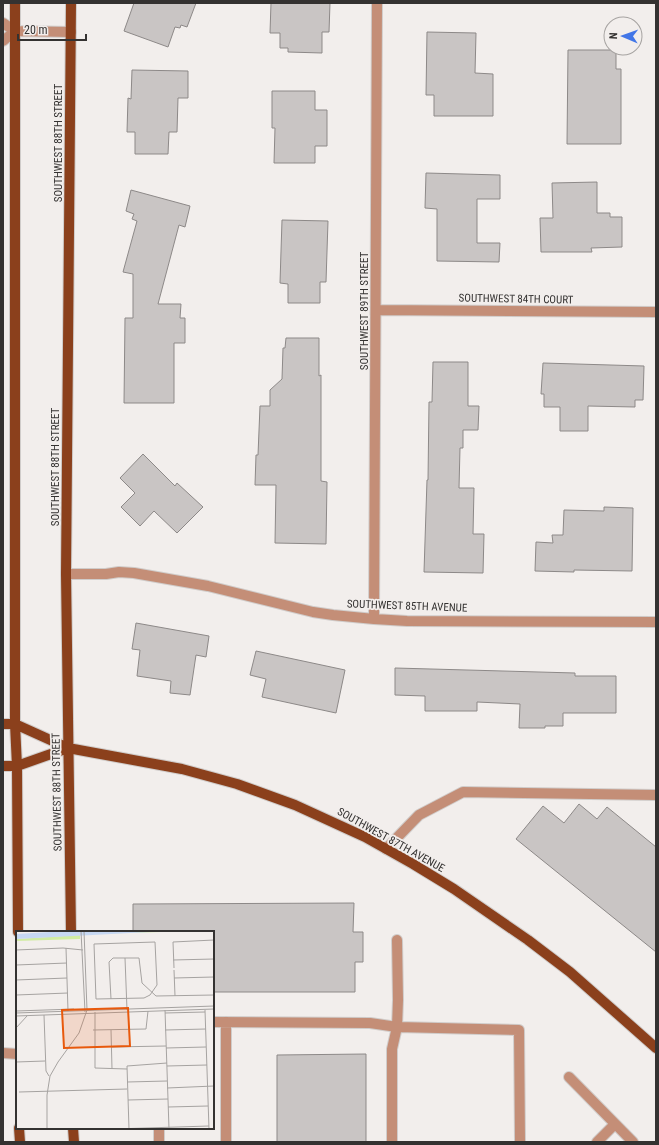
<svg xmlns="http://www.w3.org/2000/svg" width="659" height="1145" viewBox="0 0 659 1145" font-family="'Roboto Condensed',sans-serif">
<style>
.building{fill:#c9c5c4;stroke:#8d8988}
.lines{fill:none;stroke-linecap:round;stroke-linejoin:round}
.minor-casing{stroke:#d0ccca;stroke-width:12}
.major-casing{stroke:#d0ccca;stroke-width:12}
.minor{stroke:#c48e77;stroke-width:10}
.major{stroke:#8b401c;stroke-width:10}
.labels{text-anchor:middle;dominant-baseline:central;stroke-width:3.5;stroke-linejoin:round;paint-order:stroke}
.street-label{font-size:11px;fill:#343231;stroke:#f2eeec}
.inset-road{fill:none;stroke:#a6a3a1;stroke-width:1}
.view{fill:#e8590c;fill-opacity:0.15;stroke:#e8590c;stroke-width:2}
.inset-edge{fill:none;stroke:#343231;stroke-width:2}
</style>
<rect width="100%" height="100%" fill="#f2eeec"/>
<path class="building" d="M 134,3 L 196,3 L 187,27 L 181,25 L 180,28 L 175,27 L 168,47 L 124,31 Z
M 271,3 L 330,3 L 329,32 L 322,32 L 322,53 L 288,52 L 288,48 L 280,48 L 280,33 L 270,33 Z
M 427,32 L 476,33 L 475,73 L 493,74 L 493,116 L 434,116 L 434,95 L 426,95 Z
M 568,50 L 616,50 L 616,69 L 621,69 L 621,144 L 567,144 Z
M 132,70 L 188,71 L 188,98 L 178,98 L 177,132 L 169,132 L 168,154 L 135,154 L 135,132 L 127,132 L 128,98 L 131,99 Z
M 272,91 L 315,91 L 315,110 L 327,110 L 327,146 L 315,146 L 315,163 L 274,163 L 275,128 L 272,128 Z
M 426,173 L 500,175 L 500,199 L 477,199 L 477,243 L 500,243 L 499,262 L 437,261 L 437,209 L 425,208 Z
M 597,182 L 597,213 L 610,213 L 610,217 L 622,217 L 622,247 L 591,248 L 592,252 L 541,252 L 540,218 L 553,218 L 552,183 Z
M 131,190 L 190,206 L 185,227 L 179,225 L 158,304 L 181,304 L 180,318 L 185,318 L 185,343 L 174,343 L 174,403 L 124,403 L 125,318 L 133,318 L 133,274 L 123,272 L 137,221 L 132,219 L 134,214 L 126,211 Z
M 282,220 L 328,221 L 326,282 L 320,282 L 320,303 L 288,303 L 288,284 L 280,283 Z
M 286,338 L 319,338 L 319,376 L 321,375 L 321,481 L 327,482 L 326,544 L 275,543 L 276,485 L 255,485 L 256,455 L 258,455 L 260,406 L 270,406 L 270,390 L 282,379 L 283,348 L 285,348 Z
M 433,362 L 468,362 L 468,406 L 479,406 L 478,430 L 463,430 L 463,448 L 460,448 L 459,488 L 474,488 L 473,534 L 484,534 L 483,573 L 424,572 L 427,480 L 428,480 L 429,402 L 432,402 Z
M 543,363 L 644,366 L 643,400 L 635,400 L 635,407 L 588,406 L 588,431 L 560,431 L 560,407 L 544,407 L 544,394 L 541,394 Z
M 143,454 L 175,486 L 177,483 L 203,507 L 177,533 L 154,511 L 140,526 L 121,507 L 135,493 L 120,478 Z
M 604,507 L 633,508 L 632,571 L 574,570 L 574,572 L 535,571 L 536,542 L 553,543 L 552,535 L 563,535 L 564,510 L 604,511 Z
M 136,623 L 209,636 L 206,657 L 196,655 L 190,695 L 170,693 L 171,681 L 137,676 L 140,650 L 132,649 Z
M 256,651 L 345,670 L 336,713 L 262,697 L 266,679 L 250,675 Z
M 395,668 L 575,673 L 575,676 L 616,676 L 616,713 L 563,713 L 563,726 L 545,726 L 545,728 L 519,728 L 520,704 L 477,702 L 477,711 L 425,711 L 425,696 L 395,695 Z
M 579,804 L 597,819 L 607,807 L 656,847 L 656,952 L 516,839 L 543,806 L 564,823 Z
M 354,903 L 353,932 L 363,932 L 363,962 L 355,962 L 355,992 L 213,992 L 213,932 L 133,932 L 133,904 Z
M 366,1054 L 366,1142 L 277,1142 L 277,1055 Z"/>
<g class="lines">
<g class="minor-casing">
<path id="minor" d="M 3,23 L 15,31 L 71,32
M 3,41 L 15,31
M 376,310 L 656,312
M 66,574 L 106,574 L 119,572 L 134,573 L 208,586 L 313,612 L 333,615 L 374,619 L 407,621 L 656,622
M 374,619 L 377,3
M 386,849 L 419,815 L 463,792 L 656,795
M 213,1022 L 370,1023 L 397,1027 L 398,1000 L 397,940
M 226,1022 L 226,1142
M 3,1053 L 17,1054
M 569,1077 L 633,1142
M 159,1128 L 159,1142
M 392,1142 L 392,1049 L 397,1027 L 519,1030 L 520,1142
M 597,1142 L 615,1124"/>
</g>
<g class="major-casing">
<path id="major" d="M 15,3 L 15,724 L 17,766 L 18,932
M 71,3 L 66,574 L 71,932
M 3,724 L 15,724 L 68,748 L 182,769 L 237,784 L 295,805 L 365,837 L 413,864 L 454,889 L 528,940 L 570,972 L 656,1048
M 3,766 L 17,766 L 68,748
M 19,1128 L 20,1142
M 73,1128 L 74,1142"/>
</g>
<use href="#minor" class="minor"/>
<use href="#major" class="major"/>
</g>
<g class="labels">
<g class="street-label">
<text transform="translate(58 143) rotate(-90)">SOUTHWEST 88TH STREET</text>
<text transform="translate(516 299) rotate(1)">SOUTHWEST 84TH COURT</text>
<text transform="translate(364 311) rotate(-90)">SOUTHWEST 89TH STREET</text>
<text transform="translate(55 467) rotate(-90)">SOUTHWEST 88TH STREET</text>
<text transform="translate(407 606) rotate(2)">SOUTHWEST 85TH AVENUE</text>
<text transform="translate(57 792) rotate(-91)">SOUTHWEST 88TH STREET</text>
<text transform="translate(391 840) rotate(29)">SOUTHWEST 87TH AVENUE</text>
</g>
</g>
<g transform="translate(16 931)">
<rect width="198" height="198" fill="#f2eeec"/>
<path d="M 153,0 L 183,0 L 69,3 ZM 64,4 L 64,8 L 0,10 L 0,8 Z" fill="#d1eca2"/>
<path d="M 51,0 L 153,0 L 0,8 L 0,3 Z" fill="#c7d8f3"/>
<path class="inset-road" d="M 65,0 L 69,81M 139,11 L 141,54 L 134,64 L 128,67 L 80,68 L 78,13 ZM 50,17 L 52,80M 0,19 L 47,17 L 67,19M 109,27 L 111,79M 157,29 L 198,28M 0,34 L 51,32M 158,37 L 157,11 L 198,9M 158,39 L 159,65M 158,47 L 198,46M 0,49 L 51,47M 0,64 L 52,62M 95,68 L 93,31 L 97,27 L 123,27 L 126,52 L 140,65 L 198,64M 149,79 L 153,198M 189,79 L 193,198M 0,80 L 58,78M 79,81 L 79,137 L 111,138M 0,82 L 198,75M 149,82 L 189,81M 28,84 L 30,140 L 33,145M 0,85 L 198,78M 0,97 L 11,85M 77,99 L 130,98 L 132,80M 95,99 L 96,138M 149,99 L 190,98M 96,116 L 150,115M 150,117 L 190,116M 0,131 L 29,130M 151,135 L 191,134M 111,151 L 151,150M 151,157 L 198,155M 3,161 L 111,158M 112,169 L 152,168M 152,176 L 192,175M 31,198 L 31,164 L 34,145 L 42,131 L 63,102 L 71,79 L 68,0M 98,198 L 193,195M 113,198 L 111,135 L 151,132"/>
<path class="view" d="M 112,77 L 114,115 L 48,117 L 46,79 Z"/>
<rect width="198" height="198" class="inset-edge"/>
</g>
<rect width="659" height="1145" fill="none" stroke="#343231" stroke-width="8"/>
<g transform="translate(623 36) rotate(272)"><circle r="19" fill="#f2eeec" stroke="#a6a3a1"/>
<path d="M0-3L7 15L0 10L-7 15Z" fill="#4276e7"/>
<text y="-6" font-size="11" font-weight="bold" text-anchor="middle" fill="#343231">N</text>
</g>
<path d="M18 34v6h68v-6" fill="none" stroke="#343231" stroke-width="2"/>
<text x="24" y="34" font-size="12" fill="#343231" stroke="#f2eeec" stroke-width="3" paint-order="stroke">20 m</text>
</svg>
